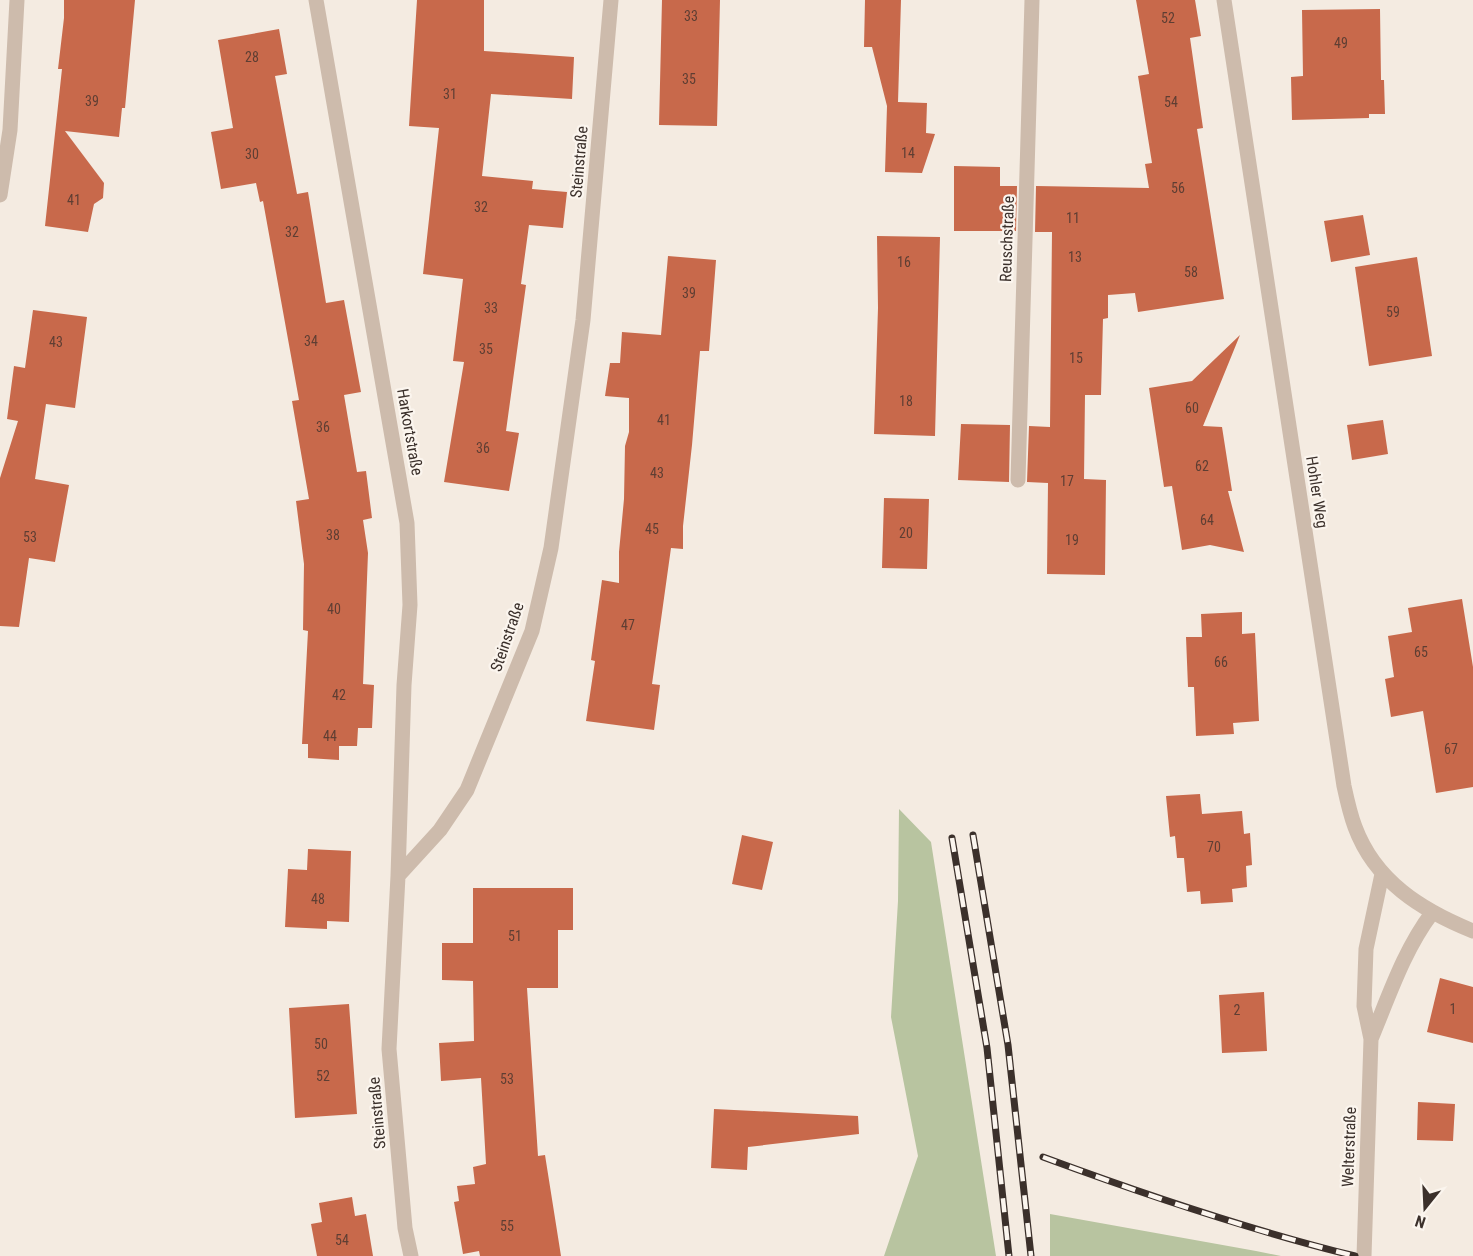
<svg xmlns="http://www.w3.org/2000/svg" width="1473" height="1256" viewBox="0 0 1473 1256" font-family="'Roboto Condensed',sans-serif">
<style>
.green{fill:#b8c4a0}
.building{fill:#c8694b}
.lines{fill:none;stroke-linecap:round;stroke-linejoin:round}
.minor{stroke:#cdbbac;stroke-width:15}
.tertiary{stroke:#cdbbac;stroke-width:15}
.rail-casing{stroke:#3b302b;stroke-width:7}
.rail{stroke:#fbf5ee;stroke-width:4.5;stroke-dasharray:14;stroke-linecap:butt}
.labels{text-anchor:middle;dominant-baseline:central;stroke-width:4.5;stroke-linejoin:round;paint-order:stroke}
.number-label{font-size:14px;fill:#5e3e33}
.street-label{font-size:16px;fill:#3b302b;stroke:#fbf5ee}
</style>
<rect width="100%" height="100%" fill="#f4ebe1"/>
<path class="green" d="M 899,809 L 931,842 L 996,1256 L 884,1256 L 918,1156 L 891,1017 L 898,901 Z
M 1050,1214 L 1256,1251 L 1281,1256 L 1050,1256 Z"/>
<path class="building" d="M 64,0 L 135,0 L 125,108 L 122,108 L 119,137 L 65,131 L 104,183 L 103,198 L 94,204 L 88,232 L 45,226 L 62,69 L 58,69 L 64,18 Z
M 417,0 L 484,0 L 484,51 L 574,57 L 572,99 L 491,94 L 482,176 L 533,181 L 532,189 L 567,192 L 563,228 L 529,225 L 521,284 L 526,285 L 506,431 L 519,433 L 509,491 L 444,482 L 464,362 L 453,361 L 463,279 L 423,274 L 439,128 L 409,126 Z
M 662,0 L 720,0 L 717,126 L 659,125 Z
M 865,0 L 901,0 L 898,102 L 927,103 L 926,133 L 935,134 L 922,173 L 885,172 L 887,106 L 872,47 L 864,47 Z
M 1136,0 L 1195,0 L 1201,36 L 1190,38 L 1203,128 L 1197,129 L 1224,299 L 1138,312 L 1135,293 L 1108,295 L 1108,318 L 1103,319 L 1101,395 L 1085,395 L 1084,479 L 1106,480 L 1105,575 L 1047,574 L 1048,483 L 1027,482 L 1029,426 L 1050,427 L 1052,232 L 1035,232 L 1036,186 L 1149,188 L 1145,164 L 1152,163 L 1138,76 L 1149,74 Z
M 1380,9 L 1381,80 L 1384,80 L 1385,114 L 1369,114 L 1369,118 L 1292,120 L 1291,77 L 1303,76 L 1302,10 Z
M 279,29 L 287,74 L 275,76 L 297,194 L 308,192 L 326,303 L 344,300 L 361,392 L 344,395 L 357,472 L 366,471 L 372,518 L 363,520 L 368,553 L 363,684 L 374,685 L 372,728 L 358,728 L 357,746 L 339,746 L 339,760 L 308,758 L 308,744 L 302,744 L 308,631 L 303,630 L 304,564 L 296,501 L 309,499 L 292,401 L 299,400 L 263,201 L 260,202 L 256,183 L 221,189 L 211,132 L 233,128 L 218,40 Z
M 954,166 L 1000,167 L 1000,186 L 1017,186 L 1016,231 L 954,231 Z
M 1363,215 L 1370,255 L 1331,262 L 1324,221 Z
M 877,236 L 940,237 L 935,436 L 874,434 L 878,308 Z
M 668,256 L 716,260 L 709,351 L 700,351 L 692,445 L 683,526 L 683,549 L 671,548 L 652,684 L 660,685 L 654,730 L 586,721 L 595,661 L 591,660 L 602,580 L 619,583 L 619,552 L 624,499 L 625,446 L 629,432 L 629,398 L 605,396 L 610,363 L 620,363 L 622,332 L 661,335 Z
M 1417,257 L 1432,356 L 1369,366 L 1355,267 Z
M 33,310 L 87,317 L 75,408 L 46,404 L 35,479 L 69,485 L 55,562 L 29,558 L 19,627 L 0,626 L 0,478 L 18,421 L 7,419 L 14,366 L 25,368 Z
M 1240,335 L 1203,426 L 1222,427 L 1232,491 L 1228,491 L 1244,552 L 1210,545 L 1182,550 L 1172,486 L 1164,487 L 1149,388 L 1192,381 Z
M 1383,420 L 1388,454 L 1352,460 L 1347,425 Z
M 961,424 L 1010,425 L 1009,482 L 958,480 Z
M 884,498 L 929,499 L 927,569 L 882,568 Z
M 1462,599 L 1473,667 L 1473,787 L 1436,793 L 1423,711 L 1391,717 L 1385,679 L 1394,677 L 1388,636 L 1412,632 L 1408,608 Z
M 1242,612 L 1242,634 L 1255,633 L 1259,721 L 1233,723 L 1234,734 L 1196,736 L 1194,687 L 1188,687 L 1186,637 L 1202,637 L 1201,614 Z
M 1200,794 L 1202,814 L 1242,811 L 1244,834 L 1250,833 L 1252,865 L 1246,866 L 1247,887 L 1232,889 L 1233,902 L 1201,904 L 1200,891 L 1187,892 L 1184,858 L 1177,858 L 1175,836 L 1170,837 L 1166,796 Z
M 742,835 L 773,842 L 762,890 L 732,884 Z
M 308,849 L 351,851 L 349,922 L 327,921 L 327,929 L 285,927 L 288,869 L 307,870 Z
M 473,888 L 573,888 L 573,930 L 558,930 L 558,988 L 527,988 L 538,1156 L 545,1155 L 561,1256 L 480,1256 L 479,1251 L 463,1254 L 454,1202 L 459,1201 L 457,1186 L 475,1184 L 473,1167 L 486,1164 L 481,1078 L 441,1081 L 439,1043 L 474,1041 L 473,981 L 442,980 L 442,943 L 473,943 Z
M 1440,978 L 1473,987 L 1473,1043 L 1427,1032 Z
M 1264,992 L 1267,1051 L 1222,1053 L 1219,995 Z
M 349,1004 L 357,1114 L 295,1118 L 289,1008 Z
M 1418,1102 L 1455,1104 L 1453,1141 L 1417,1140 Z
M 714,1109 L 858,1116 L 859,1134 L 748,1147 L 747,1170 L 711,1168 Z
M 352,1197 L 355,1216 L 366,1214 L 373,1256 L 317,1256 L 311,1224 L 322,1222 L 319,1203 Z"/>
<g class="lines">
<path class="minor" d="M 316,0 L 407,523 L 410,605 L 404,685 L 398,876
M 0,195 L 10,130 L 17,0
M 1018,480 L 1032,0
M 411,1256 L 405,1228 L 389,1049 L 398,876 L 440,830 L 467,790 L 532,631 L 551,548 L 583,320 L 611,0"/>
<path class="tertiary" d="M 1224,0 L 1344,786 C 1347,800 1350,814 1355,827 C 1375,881 1421,910 1473,931
M 1371,1039 C 1389,996 1404,950 1432,913
M 1364,1256 L 1371,1039 L 1364,1006 L 1366,949 L 1382,874"/>
<g class="rail-casing">
<path id="rail" d="M 973,835 L 1008,1045 L 1031,1256
M 952,838 L 987,1048 L 1009,1256
M 1043,1157 C 1146,1195 1249,1230 1355,1256"/>
</g>
<use href="#rail" class="rail"/>
</g>
<g class="labels">
<g class="number-label">
<text x="691" y="16">33</text>
<text x="1168" y="18">52</text>
<text x="1341" y="43">49</text>
<text x="252" y="57">28</text>
<text x="689" y="79">35</text>
<text x="450" y="94">31</text>
<text x="92" y="101">39</text>
<text x="1171" y="102">54</text>
<text x="908" y="153">14</text>
<text x="252" y="154">30</text>
<text x="1178" y="188">56</text>
<text x="74" y="200">41</text>
<text x="481" y="207">32</text>
<text x="1073" y="218">11</text>
<text x="292" y="232">32</text>
<text x="1075" y="257">13</text>
<text x="904" y="262">16</text>
<text x="1191" y="272">58</text>
<text x="689" y="293">39</text>
<text x="491" y="308">33</text>
<text x="1393" y="312">59</text>
<text x="311" y="341">34</text>
<text x="56" y="342">43</text>
<text x="486" y="349">35</text>
<text x="1076" y="358">15</text>
<text x="906" y="401">18</text>
<text x="1192" y="408">60</text>
<text x="664" y="420">41</text>
<text x="323" y="427">36</text>
<text x="483" y="448">36</text>
<text x="1202" y="466">62</text>
<text x="657" y="473">43</text>
<text x="1067" y="481">17</text>
<text x="1207" y="520">64</text>
<text x="652" y="529">45</text>
<text x="906" y="533">20</text>
<text x="333" y="535">38</text>
<text x="30" y="537">53</text>
<text x="1072" y="540">19</text>
<text x="334" y="609">40</text>
<text x="628" y="625">47</text>
<text x="1421" y="652">65</text>
<text x="1221" y="662">66</text>
<text x="339" y="695">42</text>
<text x="330" y="736">44</text>
<text x="1451" y="749">67</text>
<text x="1214" y="847">70</text>
<text x="318" y="899">48</text>
<text x="515" y="936">51</text>
<text x="1453" y="1009">1</text>
<text x="1237" y="1010">2</text>
<text x="321" y="1044">50</text>
<text x="323" y="1076">52</text>
<text x="507" y="1079">53</text>
<text x="507" y="1226">55</text>
<text x="342" y="1240">54</text>
</g>
<g class="street-label">
<text transform="translate(579 162) rotate(-85)">Steinstraße</text>
<text transform="translate(1007 239) rotate(-88)">Reuschstraße</text>
<text transform="translate(410 432) rotate(80)">Harkortstraße</text>
<text transform="translate(1317 492) rotate(81)">Hohler Weg</text>
<text transform="translate(507 637) rotate(-71)">Steinstraße</text>
<text transform="translate(377 1113) rotate(-95)">Steinstraße</text>
<text transform="translate(1349 1147) rotate(-88)">Welterstraße</text>
</g>
</g>
<g transform="translate(1425 1208) rotate(198)" stroke="#fbf5ee" stroke-width="4.5" paint-order="stroke">
<path d="M0-4.5L10 22L0 15L-10 22Z" fill="#3b302b"/>
<text y="-9" font-size="16" font-weight="bold" text-anchor="middle" fill="#3b302b">N</text>
</g>
</svg>
